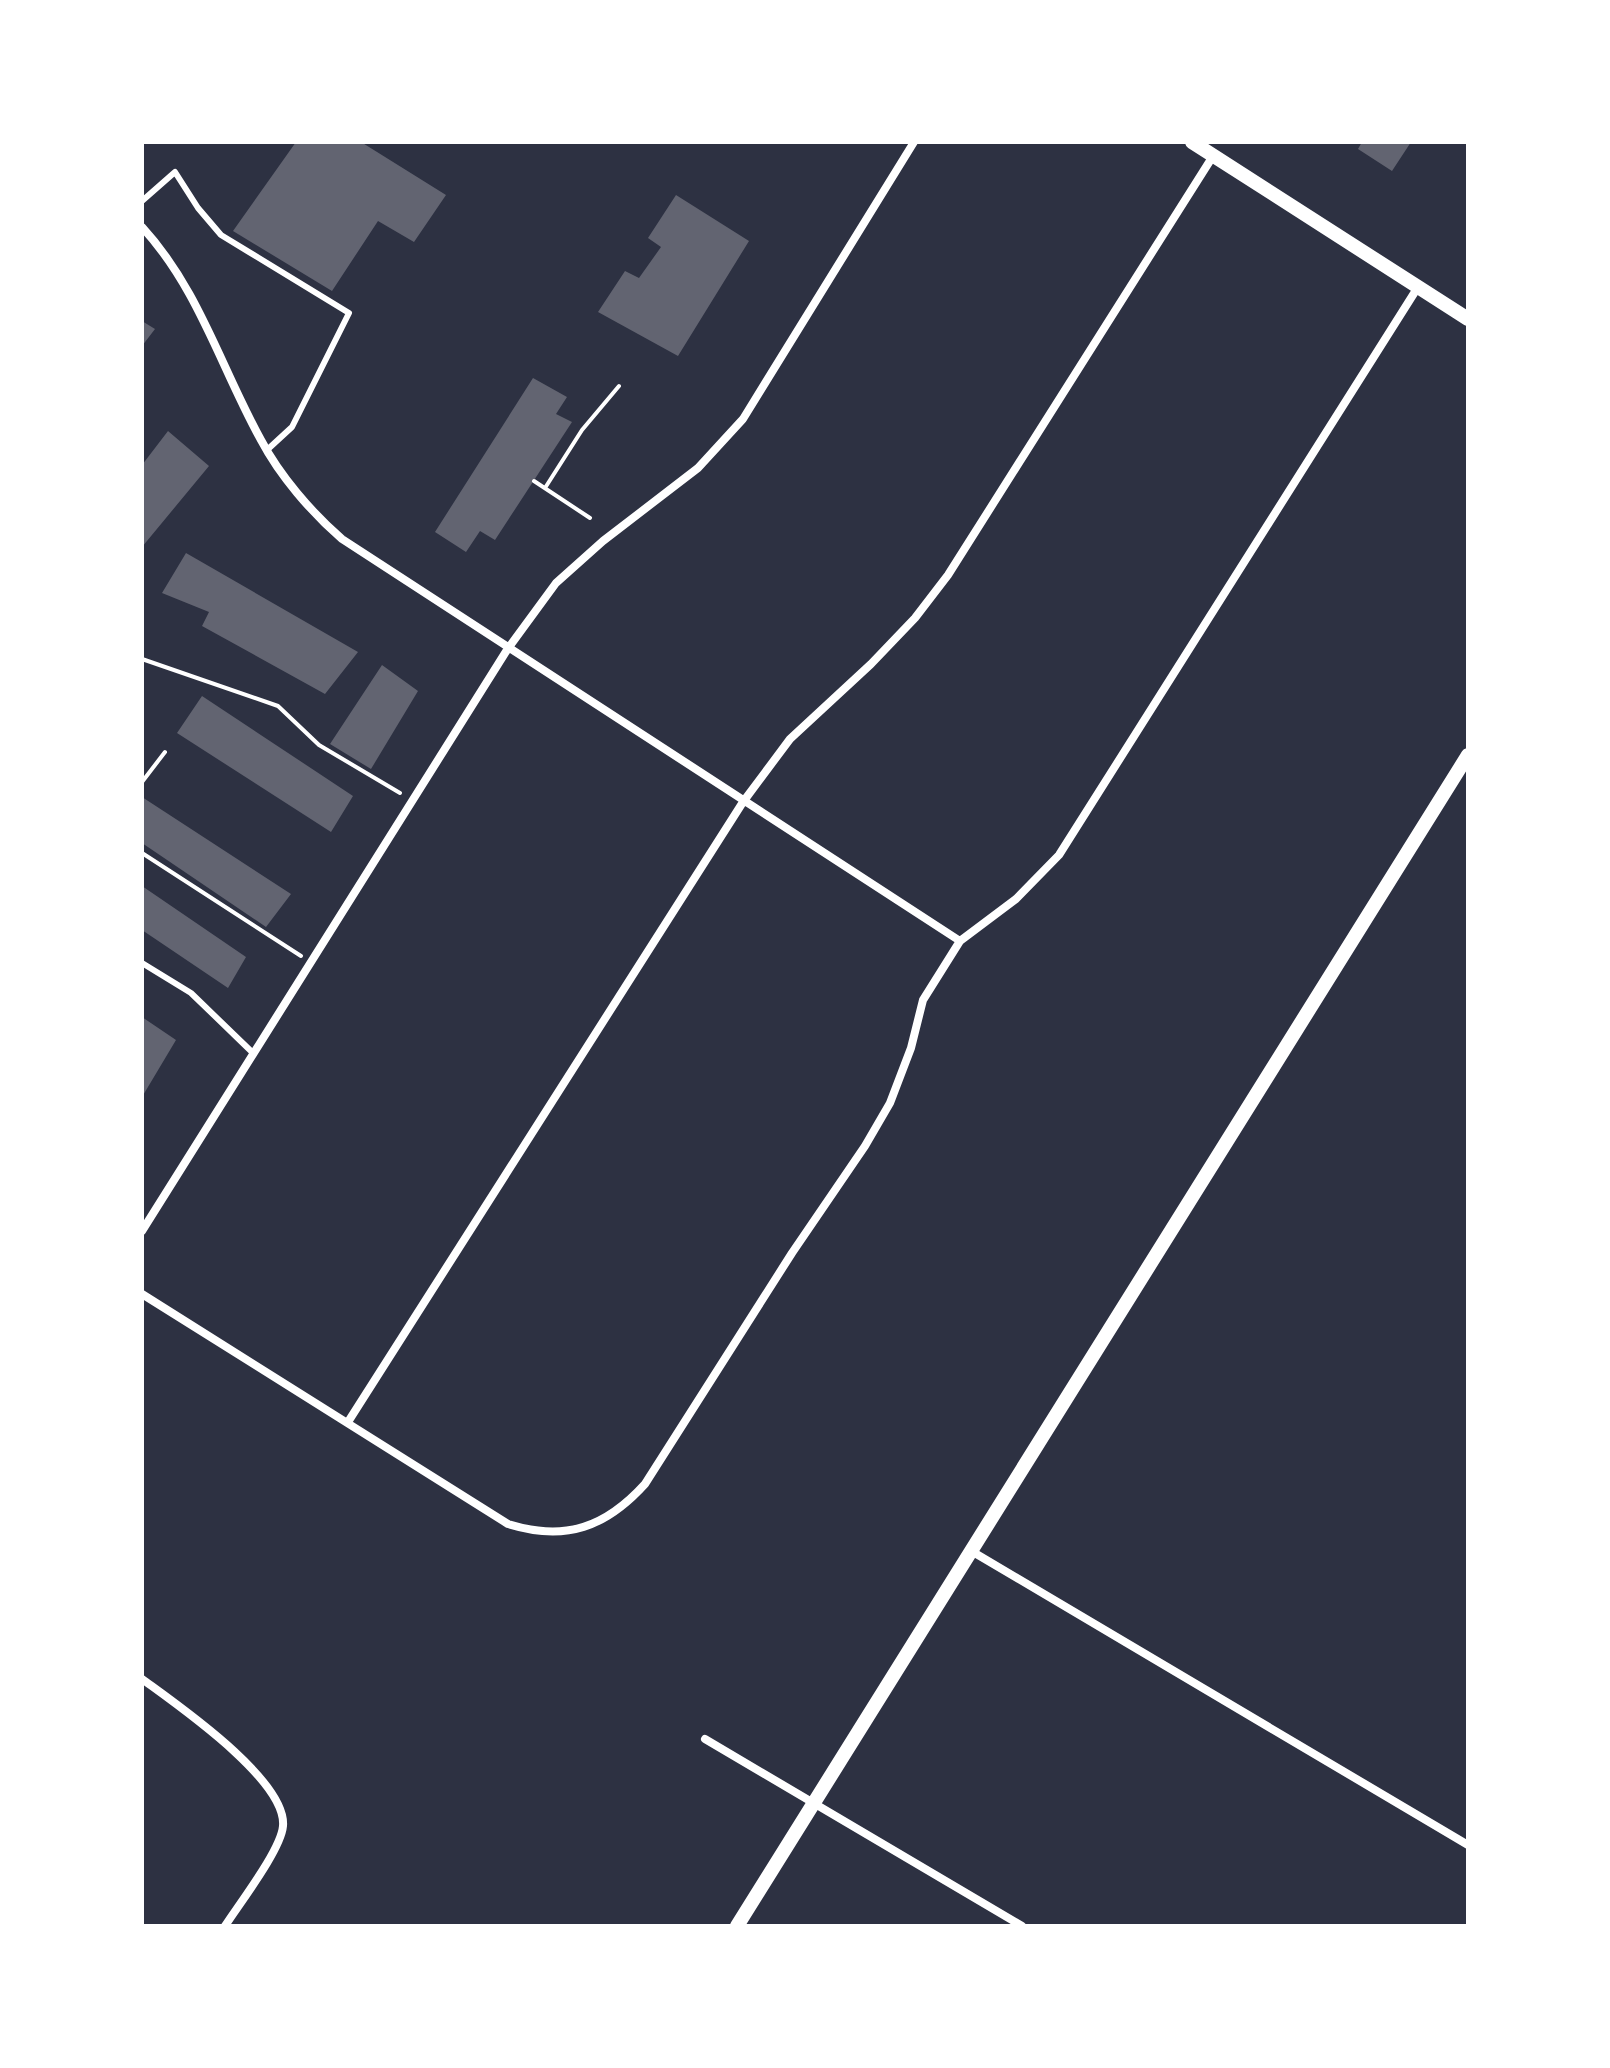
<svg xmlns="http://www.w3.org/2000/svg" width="1610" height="2068" viewBox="0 0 1610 2068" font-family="Overpass,sans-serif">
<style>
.building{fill:#626471}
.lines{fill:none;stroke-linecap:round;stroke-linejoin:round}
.path{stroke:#fff;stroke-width:4}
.service{stroke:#fff;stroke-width:6}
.minor{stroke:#fff;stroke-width:8}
.tertiary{stroke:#fff;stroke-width:14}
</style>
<rect width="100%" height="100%" fill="#2d3142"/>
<path class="building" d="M 296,142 L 361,142 L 446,195 L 414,242 L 378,221 L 332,291 L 233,231 Z
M 1362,142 L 1411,142 L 1392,171 L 1358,149 Z
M 676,195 L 749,241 L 678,356 L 598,312 L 625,271 L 639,278 L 661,247 L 648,238 Z
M 142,321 L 155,329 L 142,346 Z
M 533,378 L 567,397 L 556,414 L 572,422 L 495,540 L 480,531 L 466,552 L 435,532 Z
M 168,431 L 209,466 L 142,547 L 142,465 Z
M 186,553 L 358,652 L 325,694 L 202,626 L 209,612 L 162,593 Z
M 382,665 L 418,691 L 371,769 L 330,744 Z
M 202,696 L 353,796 L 331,832 L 177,733 Z
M 142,797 L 291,894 L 266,927 L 142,843 Z
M 142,886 L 246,957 L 228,988 L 142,930 Z
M 142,1017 L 176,1040 L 142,1097 Z"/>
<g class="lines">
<path class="path" d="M 534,481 L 590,518
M 545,488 L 582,430 L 619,386
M 142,659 L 278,706 L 319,745 L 400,793
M 142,782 L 165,752
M 142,853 L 301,956"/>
<path class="service" d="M 142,201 L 175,172 L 198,208 L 221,235 L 349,313 L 292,427 L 267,450
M 142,963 L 191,993 L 253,1053"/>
<path class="minor" d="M 142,227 C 199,289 221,368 261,440 C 280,476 311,512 342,539 L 960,941
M 142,1231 L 507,650 L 556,583 L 603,541 L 698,468 L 743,419 L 914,142
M 142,1294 L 508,1524 C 566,1542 606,1527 645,1484 L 792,1253 L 865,1146 L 890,1103 L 911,1048 L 923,1000 L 960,941 L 1016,899 L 1059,855 L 1418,287
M 348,1422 L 743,802 L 790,739 L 871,664 L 915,618 L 948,575 L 1213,156
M 973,1552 L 1468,1845
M 142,1679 C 176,1704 287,1780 283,1826 C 281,1850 239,1904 225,1926
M 705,1739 L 1022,1926"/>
<path class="tertiary" d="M 1192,142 L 1468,319
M 737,1926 L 1468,755"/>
</g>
<rect width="1610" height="2068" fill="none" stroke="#ffffff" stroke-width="288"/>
</svg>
